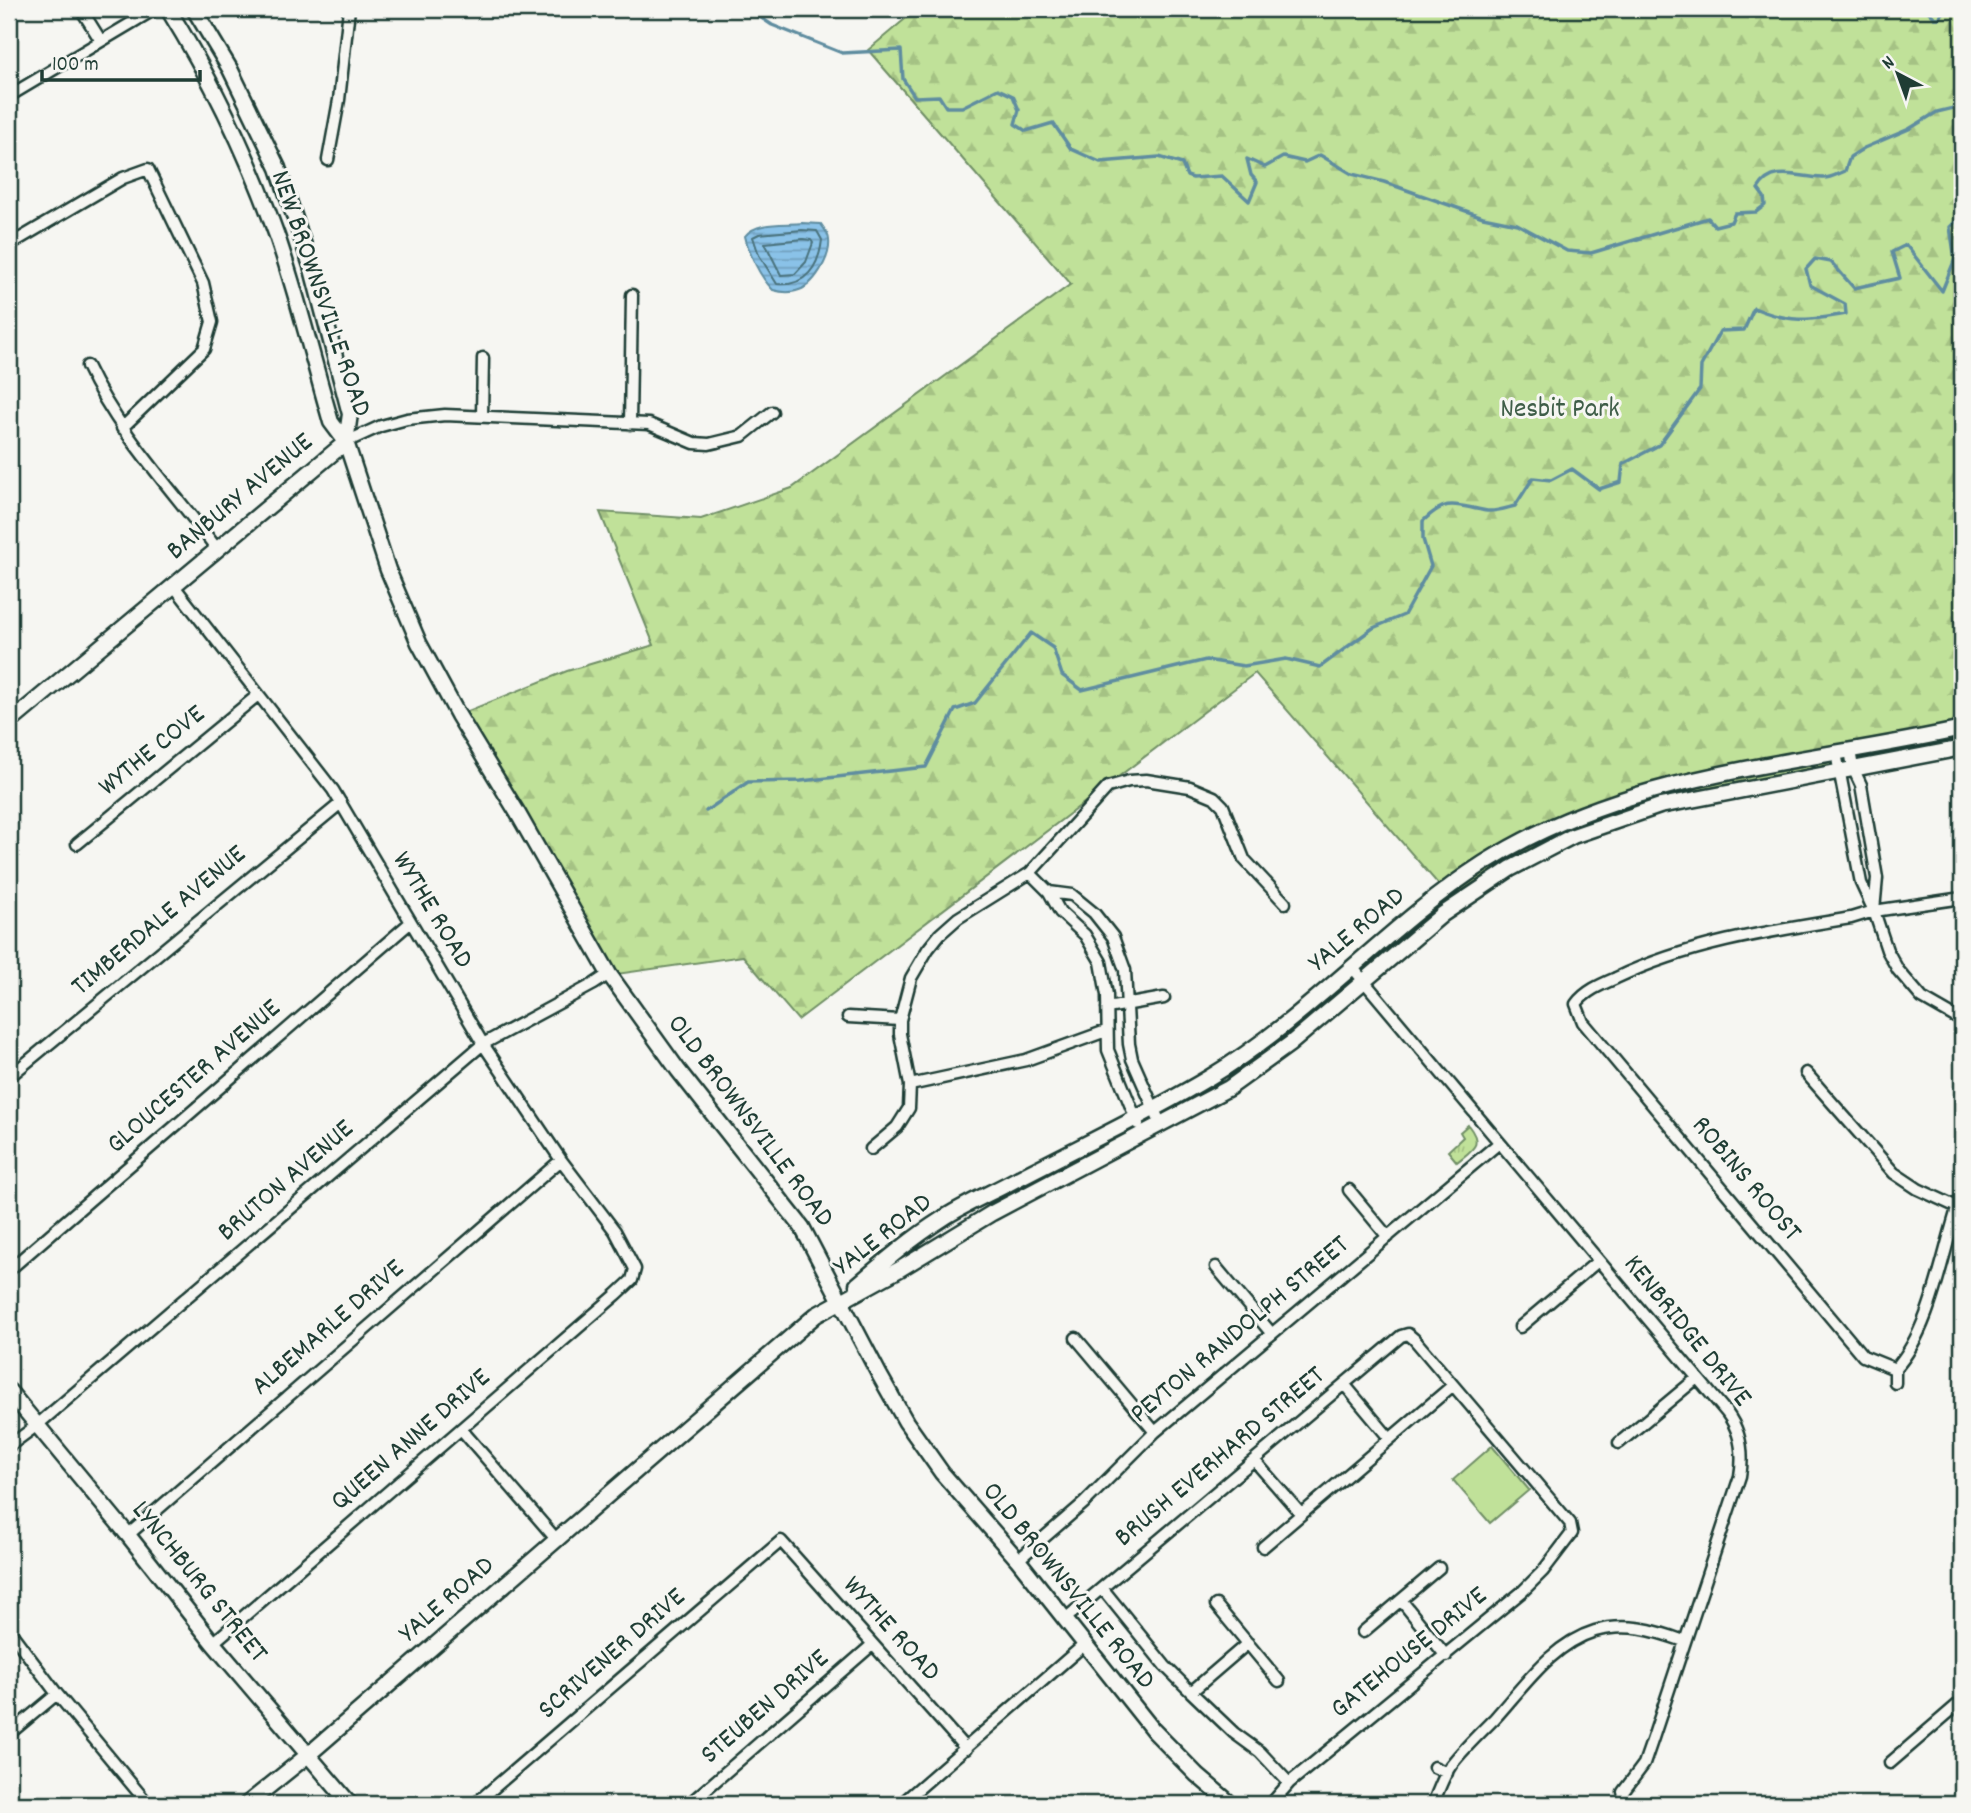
<svg xmlns="http://www.w3.org/2000/svg" width="1971" height="1813" viewBox="0 0 1971 1813" font-family="Dekko,sans-serif">
<style>
.grass{fill:url(#grass-tufts);stroke:#708f66;stroke-width:2}
.forest{fill:url(#forest-firs);stroke:#708f66;stroke-width:2}
.park{fill:#c0e199;stroke:#708f66;stroke-width:2}
.water{fill:url(#water-rules);stroke:#5f8da0;stroke-width:2}
.lines{fill:none;stroke-linecap:round;stroke-linejoin:round}
.shore{stroke:#4a727c;stroke-width:2}
.stream{stroke:#5f8da0;stroke-width:3.5}
.street-casing{stroke:#1f3d34;stroke-width:15}
.secondary-casing{stroke:#1f3d34;stroke-width:19}
.street{stroke:#f6f6f2;stroke-width:10}
.secondary{stroke:#f6f6f2;stroke-width:14}
.labels{text-anchor:middle;dominant-baseline:central;stroke-width:6;stroke-linejoin:round;paint-order:stroke}
.street-label{font-size:28px;fill:#1f3d34;stroke:#f6f6f2}
.park-label{font-size:28px;fill:#3f5e48;stroke:#f6f6f2}
</style>
<defs>
<pattern id="grass-tufts" width="24" height="20" patternUnits="userSpaceOnUse" patternTransform="scale(1.75)"><rect width="24" height="20" fill="#c0e199"/><path d="M3 7l-1-3M5 7V3M7 7l1-3M15 17l-1-3M17 17v-4M19 17l1-3" fill="none" stroke="#a5c284"/></pattern>
<pattern id="forest-firs" width="22" height="20" patternUnits="userSpaceOnUse" patternTransform="scale(1.75)"><rect width="22" height="20" fill="#c0e199"/><path d="M5 1l3.5 6h-7zM16 11l3.5 6h-7z" fill="#a5c284"/></pattern>
<pattern id="water-rules" width="6" height="5" patternUnits="userSpaceOnUse" patternTransform="scale(1.75)"><rect width="6" height="5" fill="#8ac2e8"/><path d="M0 2.5h6" fill="none" stroke="#709fbd"/></pattern>
</defs>
<rect width="100%" height="100%" fill="#f6f6f2"/>
<filter id="ink" filterUnits="userSpaceOnUse"><feTurbulence type="fractalNoise" baseFrequency=".0143" numOctaves="2"/><feDisplacementMap in="SourceGraphic" scale="14" xChannelSelector="R" yChannelSelector="G"/><feConvolveMatrix kernelMatrix="1 2 1 2 8 2 1 2 1" color-interpolation-filters="sRGB"/></filter>
<g filter="url(#ink)">
<path class="grass" d="M 1468,1125 C 1484,1145 1473,1149 1457,1162 L 1448,1151 L 1463,1137 L 1460,1132 Z"/>
<path class="forest" d="M 917,9 L 1962,9 L 1962,752 L 1666,807 L 1568,842 L 1458,907 L 1255,673 L 798,1020 L 743,956 L 610,975 L 458,715 L 567,671 L 654,645 L 600,512 L 701,519 L 792,488 L 1071,284 L 868,50 Z"/>
<path class="park" d="M 1492,1446 L 1529,1490 L 1490,1523 L 1453,1480 Z"/>
<path class="water" d="M 802,223 L 821,224 C 824,229 829,234 829,240 C 831,257 814,287 796,291 C 789,293 780,292 773,290 C 760,277 749,254 745,236 C 757,221 784,225 802,223 Z"/>
<g class="lines">
<path class="shore" d="M 802,230 L 817,231 L 822,240 C 819,266 806,287 777,284 L 759,255 L 753,237 L 759,234 Z
M 803,239 L 811,240 L 813,243 L 806,262 L 795,274 L 781,275 L 765,243 Z"/>
<path class="stream" d="M 748,9 L 772,25 L 842,53 L 901,50 L 903,79 L 915,97 L 939,96 L 946,107 L 962,107 L 998,89 L 1013,96 L 1019,110 L 1015,124 L 1026,131 L 1053,123 L 1071,149 L 1100,162 L 1159,157 L 1182,164 L 1187,176 L 1193,178 L 1222,176 L 1249,201 L 1257,182 L 1251,175 L 1247,159 L 1265,167 L 1283,157 L 1305,162 L 1320,155 L 1352,174 L 1384,182 L 1483,217 L 1517,224 L 1567,251 L 1591,253 L 1708,218 L 1715,226 L 1731,222 L 1735,213 L 1756,212 L 1765,205 L 1764,197 L 1758,189 C 1773,163 1802,179 1824,178 C 1831,178 1839,173 1845,171 L 1850,157 L 1864,148 L 1909,129 L 1937,112 L 1962,106
M 1926,9 L 1935,18 L 1939,18 L 1946,9
M 706,811 L 748,782 L 801,781 L 926,767 L 955,710 L 975,703 L 1031,633 L 1053,648 L 1062,675 L 1082,690 L 1206,660 L 1244,666 L 1286,659 L 1320,667 L 1373,628 L 1404,615 L 1431,566 L 1423,539 L 1423,521 C 1449,496 1456,506 1487,511 C 1496,512 1507,508 1515,506 L 1533,478 L 1551,480 L 1572,469 L 1599,489 L 1621,482 L 1623,464 L 1659,445 L 1700,389 L 1701,366 L 1720,331 L 1744,330 L 1754,308 C 1790,323 1808,321 1846,314 L 1845,304 L 1810,285 L 1806,269 L 1815,259 L 1831,262 L 1854,288 L 1900,278 L 1892,252 L 1906,245 L 1942,291 L 1955,259 L 1950,227 L 1958,219 L 1962,221"/>
<g class="street-casing">
<path id="street" d="M 81,9 L 101,41
M 9,96 L 155,9
M 328,160 L 339,100 L 349,9
M 9,245 L 123,178 L 148,169 L 203,283 L 212,322 L 204,349 L 122,428
M 87,366 C 119,434 172,489 217,549
M 482,416 L 483,358
M 630,424 L 632,295
M 346,442 L 381,426 L 407,419 L 445,415 L 649,424 L 694,443 L 709,444 L 742,436 L 772,412
M 174,586 L 333,790 L 483,1044 L 561,1160 L 615,1231 L 635,1269 L 632,1280 L 616,1295 L 213,1643
M 1850,750 L 1853,768 L 1861,785 L 1877,878 L 1874,910
M 1836,753 L 1861,883 L 1874,911 L 1887,950 L 1898,970 L 1922,998 L 1962,1021
M 77,844 L 258,695
M 1030,873 L 1049,892 L 1060,912 L 1085,935 L 1101,962 L 1107,995 L 1108,1050 L 1138,1124
M 1049,892 L 1072,895 L 1094,913 L 1113,937 L 1125,970 L 1129,1044 L 1132,1059 L 1161,1125
M 1352,967 L 1727,1413 C 1741,1432 1744,1453 1740,1476 L 1653,1738 L 1644,1764 L 1623,1792
M 1107,1008 L 1164,998
M 848,1017 L 900,1020
M 1806,1073 L 1894,1173 L 1918,1189 L 1957,1207
M 9,1077 L 341,803
M 910,1085 L 1026,1060 L 1106,1031
M 871,1149 L 897,1127 L 909,1108 L 910,1085 L 900,1034 L 900,1020 L 911,978 L 928,949 L 940,934 L 958,918 L 1030,873 L 1108,787 L 1129,781 L 1146,780 L 1190,787 L 1214,797 L 1223,806 L 1244,859 L 1285,903
M 1349,1190 L 1388,1237
M 1216,1267 L 1272,1334
M 9,1270 L 411,922
M 1520,1327 L 1598,1261
M 1076,1338 L 1155,1432
M 1895,1369 L 1863,1356 L 1583,1022 L 1576,1004 C 1585,991 1602,984 1616,978 C 1690,943 1770,931 1851,918 L 1874,911 L 1962,898
M 1895,1369 C 1933,1328 1943,1246 1962,1194
M 1895,1369 L 1895,1383
M 1344,1384 L 1390,1439
M 461,1429 L 556,1539
M 1619,1443 L 1697,1378
M 9,1446 L 36,1426 L 483,1044 L 594,984 L 609,974
M 1254,1460 L 1301,1514
M 128,1535 L 561,1160
M 1263,1547 L 1452,1386
M 1018,1560 L 1084,1503 L 1155,1432 L 1499,1143
M 1102,1588 L 1165,1666 L 1191,1692 L 1234,1733 L 1260,1752 L 1289,1783
M 1401,1600 L 1446,1656
M 1216,1605 L 1279,1681
M 1064,1620 L 1401,1336 L 1408,1334 L 1414,1339 L 1570,1523 L 1572,1533 L 1543,1571 L 1523,1591 L 1289,1783 L 1271,1804
M 9,1630 L 57,1694 L 148,1804
M 1363,1632 L 1439,1568
M 1191,1692 L 1248,1643
M 9,1734 L 57,1694
M 1890,1763 L 1962,1701
M 1434,1767 L 1447,1773
M 475,1804 L 781,1541 L 966,1749
M 689,1804 L 872,1645
M 901,1804 L 1085,1644
M 1433,1804 C 1438,1791 1443,1777 1451,1765 C 1464,1748 1480,1733 1495,1718 C 1524,1686 1552,1644 1595,1631 C 1626,1622 1654,1630 1684,1641"/>
</g>
<g class="secondary-casing">
<path id="secondary" d="M 168,9 C 212,80 249,157 277,236 C 298,297 313,360 331,422 L 346,442 L 388,570 L 419,643 L 458,715 L 517,812 L 609,974 L 678,1070 L 802,1227 L 880,1376 L 906,1422 L 942,1473 L 1018,1560 L 1153,1730 L 1197,1775 L 1231,1804
M 194,9 L 230,69 L 278,168 L 312,269 L 350,414 L 346,442
M 9,723 L 346,442
M 857,1285 C 884,1262 912,1238 942,1219 C 965,1204 991,1193 1015,1180 C 1080,1146 1147,1115 1210,1077 C 1310,1017 1387,925 1484,863 C 1628,771 1800,765 1962,729
M 9,1391 L 128,1535 L 213,1643 L 350,1804
M 247,1804 L 308,1755 L 816,1315 L 900,1269 L 992,1213 L 1229,1088 L 1290,1044 L 1443,914 L 1510,869 L 1573,836 L 1660,806 L 1962,748"/>
</g>
<use href="#street" class="street"/>
<use href="#secondary" class="secondary"/>
</g>
</g>
<g class="labels">
<g class="street-label">
<text transform="translate(319 294) rotate(71)">NEW BROWNSVILLE ROAD</text>
<text transform="translate(241 498) rotate(-40)">BANBURY AVENUE</text>
<text transform="translate(153 752) rotate(-39)">WYTHE COVE</text>
<text transform="translate(431 911) rotate(59)">WYTHE ROAD</text>
<text transform="translate(160 922) rotate(-40)">TIMBERDALE AVENUE</text>
<text transform="translate(1358 931) rotate(-40)">YALE ROAD</text>
<text transform="translate(195 1078) rotate(-41)">GLOUCESTER AVENUE</text>
<text transform="translate(749 1122) rotate(53)">OLD BROWNSVILLE ROAD</text>
<text transform="translate(1745 1180) rotate(50)">ROBINS ROOST</text>
<text transform="translate(287 1182) rotate(-41)">BRUTON AVENUE</text>
<text transform="translate(884 1236) rotate(-38)">YALE ROAD</text>
<text transform="translate(329 1329) rotate(-41)">ALBEMARLE DRIVE</text>
<text transform="translate(1241 1331) rotate(-40)">PEYTON RANDOLPH STREET</text>
<text transform="translate(1686 1332) rotate(51)">KENBRIDGE DRIVE</text>
<text transform="translate(412 1441) rotate(-41)">QUEEN ANNE DRIVE</text>
<text transform="translate(1221 1458) rotate(-40)">BRUSH EVERHARD STREET</text>
<text transform="translate(198 1583) rotate(51)">LYNCHBURG STREET</text>
<text transform="translate(1067 1587) rotate(51)">OLD BROWNSVILLE ROAD</text>
<text transform="translate(448 1601) rotate(-41)">YALE ROAD</text>
<text transform="translate(890 1630) rotate(48)">WYTHE ROAD</text>
<text transform="translate(1410 1654) rotate(-39)">GATEHOUSE DRIVE</text>
<text transform="translate(613 1655) rotate(-41)">SCRIVENER DRIVE</text>
<text transform="translate(766 1708) rotate(-41)">STEUBEN DRIVE</text>
</g>
<g class="park-label">
<text x="1560" y="411">Nesbit Park</text>
</g>
</g>
<rect width="1971" height="1813" fill="none" stroke="#f6f6f2" stroke-width="35"/>
<rect x="18" y="18" width="1936" height="1778" fill="none" stroke="#1f3d34" stroke-width="2.5" filter="url(#ink)"/>
<g transform="translate(1898 74) rotate(319)" stroke="#f6f6f2" stroke-width="5" paint-order="stroke">
<path d="M0-5L12 26L0 18L-12 26Z" fill="#1f3d34"/>
<text y="-10" font-size="19" font-weight="bold" text-anchor="middle" fill="#1f3d34">N</text>
</g>
<path d="M42 70v10h158v-10" fill="none" stroke="#1f3d34" stroke-width="3.5"/>
<text x="52" y="70" font-size="21" fill="#1f3d34" stroke="#f6f6f2" stroke-width="5" paint-order="stroke">100 m</text>
</svg>
